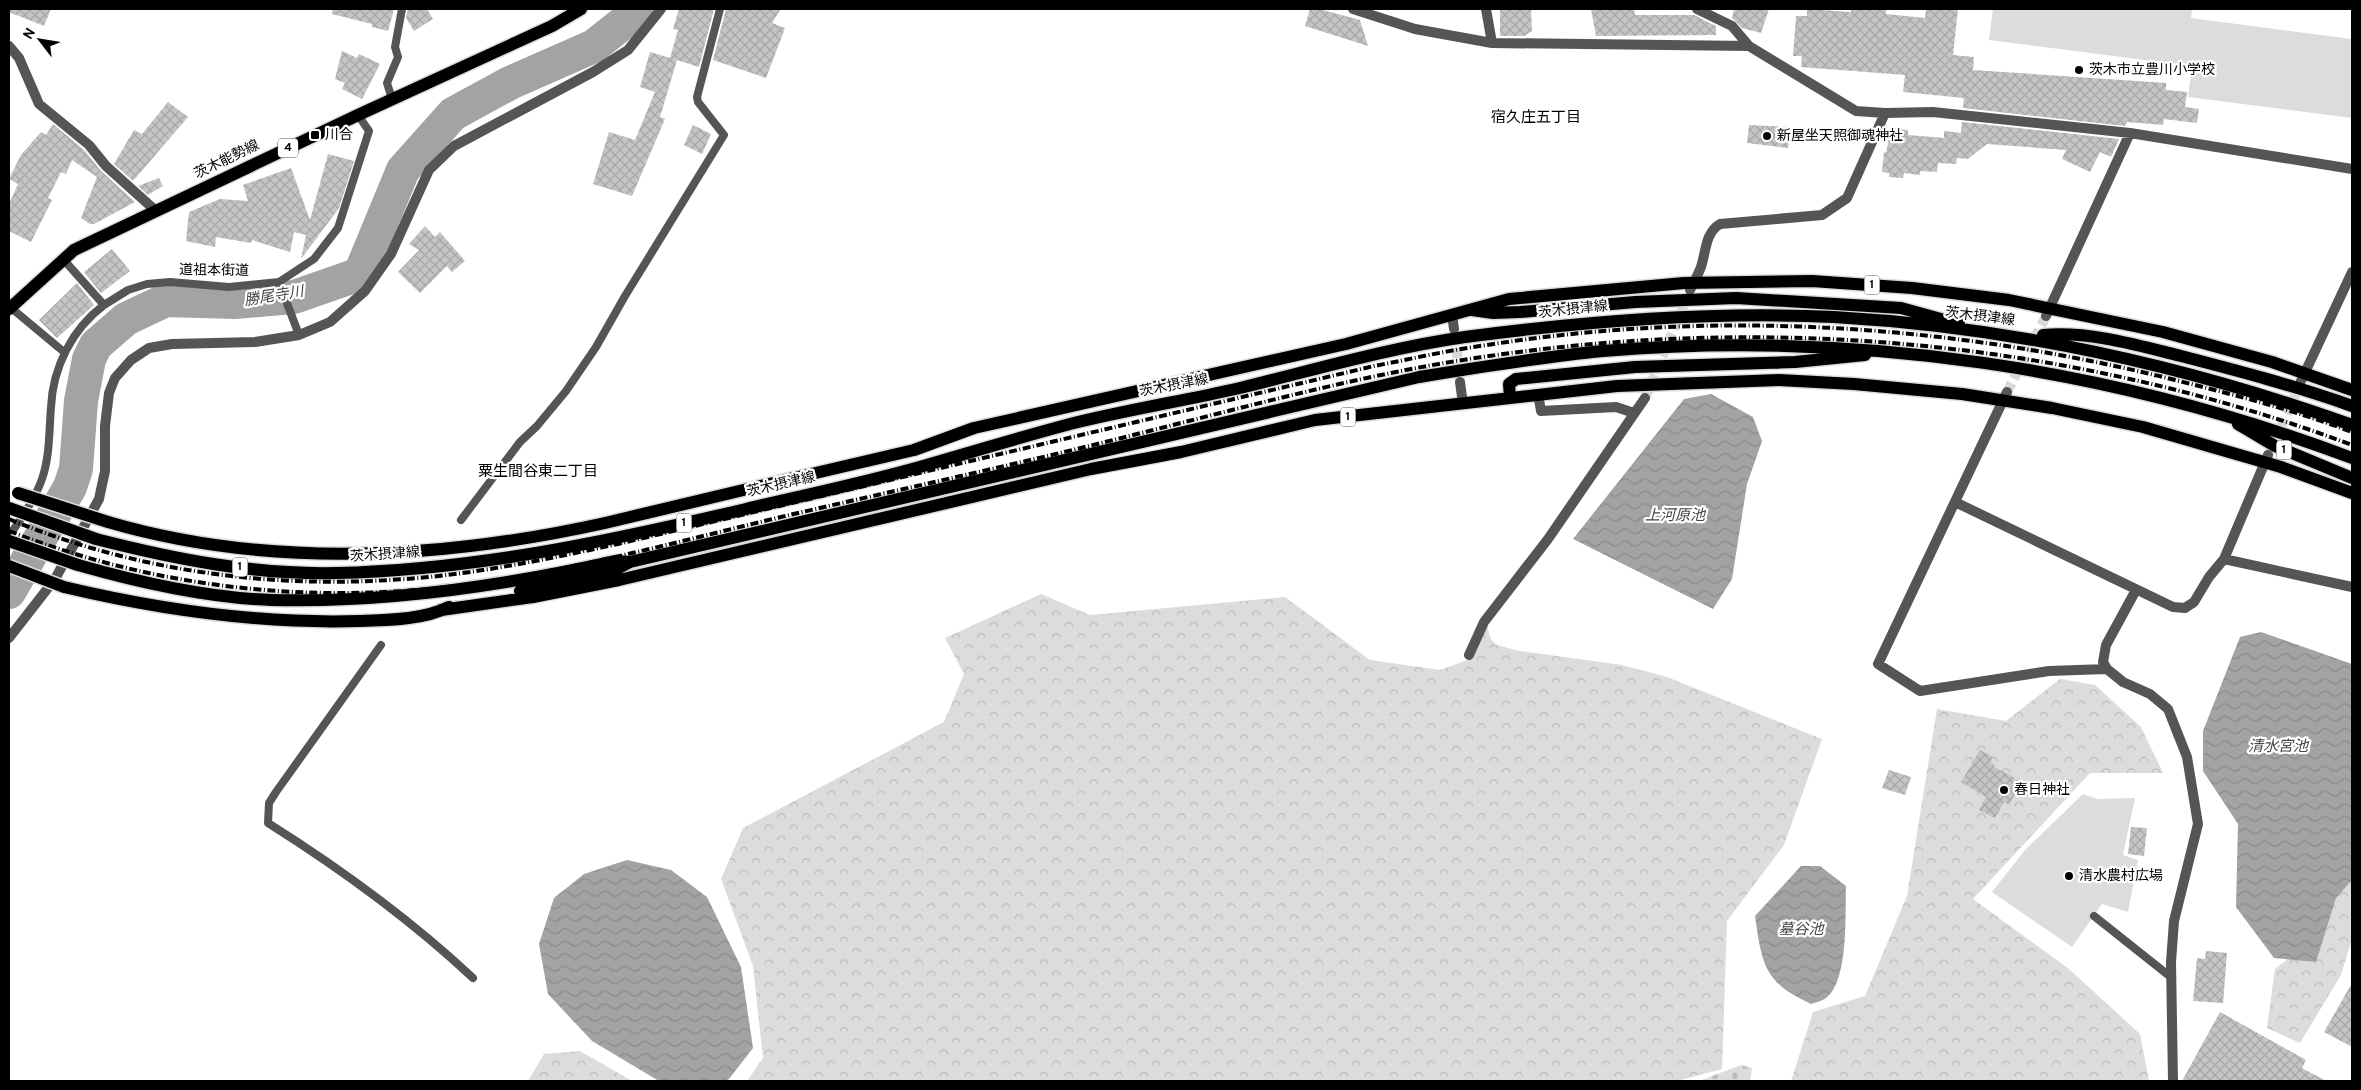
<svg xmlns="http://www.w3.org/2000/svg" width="2361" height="1090" viewBox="0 0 2361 1090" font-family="Overpass,'Noto Sans JP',sans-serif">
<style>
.forest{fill:url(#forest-crowns)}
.cemetery{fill:url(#cemetery-stones)}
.pitch{fill:#dcdcdc}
.water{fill:url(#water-waves)}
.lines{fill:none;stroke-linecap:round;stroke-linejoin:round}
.river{stroke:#a3a3a3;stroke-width:34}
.building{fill:url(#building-cross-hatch)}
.minor-tunnel{stroke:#d9d9d9;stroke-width:10;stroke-dasharray:10 5;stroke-linecap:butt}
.primary-casing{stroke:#dbdbdb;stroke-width:15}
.service{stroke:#555;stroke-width:8}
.minor{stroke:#555;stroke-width:10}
.primary{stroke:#000;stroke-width:12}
.rail{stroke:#000;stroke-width:4;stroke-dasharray:8 2.5 1 2.5;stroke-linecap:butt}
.primary-bridge-casing{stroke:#dbdbdb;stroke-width:15;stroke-linecap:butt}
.primary-bridge{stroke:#000;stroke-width:12}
.poi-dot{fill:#000;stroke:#fff;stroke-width:2}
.labels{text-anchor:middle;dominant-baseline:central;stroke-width:4.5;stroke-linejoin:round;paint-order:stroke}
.shield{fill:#fff;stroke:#4c4c4c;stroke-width:1}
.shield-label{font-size:12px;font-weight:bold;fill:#000}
.poi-label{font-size:14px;fill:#000;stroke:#fff;text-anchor:start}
.street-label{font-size:14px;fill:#000;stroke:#fff}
.neighbourhood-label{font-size:15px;fill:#000;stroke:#fff}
.water-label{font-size:15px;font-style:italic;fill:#444;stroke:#fff}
</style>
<defs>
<pattern id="forest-crowns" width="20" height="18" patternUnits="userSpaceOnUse" patternTransform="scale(1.25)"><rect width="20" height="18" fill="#dcdcdc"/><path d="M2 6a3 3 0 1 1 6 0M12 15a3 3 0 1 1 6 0" fill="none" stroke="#bbb"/></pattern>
<pattern id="cemetery-stones" width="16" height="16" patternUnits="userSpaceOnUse" patternTransform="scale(1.25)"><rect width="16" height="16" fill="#dcdcdc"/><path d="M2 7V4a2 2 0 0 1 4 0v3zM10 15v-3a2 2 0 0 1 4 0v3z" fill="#bbb"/></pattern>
<pattern id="water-waves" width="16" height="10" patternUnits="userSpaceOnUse" patternTransform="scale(1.25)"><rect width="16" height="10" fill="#a3a3a3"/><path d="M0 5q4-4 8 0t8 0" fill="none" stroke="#8b8b8b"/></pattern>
<pattern id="building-cross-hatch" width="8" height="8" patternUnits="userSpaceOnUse" patternTransform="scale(1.25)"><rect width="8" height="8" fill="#c4c4c4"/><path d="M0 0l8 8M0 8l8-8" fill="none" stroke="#a7a7a7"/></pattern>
</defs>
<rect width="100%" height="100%" fill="#fff"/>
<path class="forest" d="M 1041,594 L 1090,615 L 1285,597 L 1370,660 L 1440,670 L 1470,659 L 1487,625 L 1490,638 L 1495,644 L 1514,650 L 1622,665 L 1667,677 L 1822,739 L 1784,845 L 1727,921 L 1722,1069 L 1677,1081 L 747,1081 L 763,1058 L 753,966 L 721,879 L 743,828 L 944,722 L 964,674 L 945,638 Z
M 2060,679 L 2095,685 L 2141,727 L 2163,773 L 2090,773 L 1973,899 L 2069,969 L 2140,1034 L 2149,1081 L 1791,1081 L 1813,1012 L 1865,996 L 1907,896 L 1937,709 L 2006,721 Z
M 2352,864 L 2352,939 L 2341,975 L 2300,1043 L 2267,1028 L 2275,969 L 2304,946 Z
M 580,1051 L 632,1081 L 528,1081 L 544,1054 Z"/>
<path class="cemetery" d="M 1741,1065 L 1752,1068 L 1750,1081 L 1699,1081 Z"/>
<path class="pitch" d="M 1993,9 L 2192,9 L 2191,18 L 2352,39 L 2352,118 L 2188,97 L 2192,66 L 1989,40 Z
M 2083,794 L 2097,799 L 2135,798 L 2123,855 L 2138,860 L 2128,912 L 2102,904 L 2072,947 L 1992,892 L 2025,850 Z"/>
<path class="water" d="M 1711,394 L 1753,417 L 1762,441 L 1747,484 L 1732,579 L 1713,609 L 1573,539 L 1684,399 Z
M 2261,632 L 2352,664 L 2352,880 L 2336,898 L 2316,962 L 2274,958 L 2236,907 L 2238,824 L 2203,771 L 2203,731 L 2240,637 Z
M 627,860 L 671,870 L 707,897 L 741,967 L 753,1048 L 729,1079 L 724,1081 L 659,1081 L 592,1041 L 548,994 L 539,944 L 554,898 L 584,874 Z
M 1801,866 L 1820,866 L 1846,886 C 1845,913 1849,981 1826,998 C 1822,1001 1816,1002 1811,1004 C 1764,983 1762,964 1755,916 Z"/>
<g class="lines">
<path class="river" d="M 9,592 L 70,487 L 76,469 L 81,401 L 89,359 L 96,345 L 126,319 L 166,300 L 235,302 L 294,297 L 360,274 L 403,170 L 453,114 L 510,83 L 594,46 L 623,23 L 636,9"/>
</g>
<path class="building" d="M 9,9 L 51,9 L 44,26 L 9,12 Z
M 333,9 L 394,9 L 388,31 L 372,27 L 372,24 L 332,14 Z
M 408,9 L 427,9 L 433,19 L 414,31 L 406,18 Z
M 679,9 L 714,9 L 699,67 L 677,60 L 660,117 L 665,119 L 632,196 L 593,184 L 609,132 L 635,140 L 655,92 L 640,87 L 650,52 L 670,58 L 678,30 L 673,29 Z
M 726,9 L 781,9 L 772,23 L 785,28 L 766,78 L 713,60 Z
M 1310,9 L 1319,9 L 1360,20 L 1368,46 L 1305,26 Z
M 1500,9 L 1531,9 L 1532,31 L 1524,36 L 1500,36 Z
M 1591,9 L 1634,9 L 1635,15 L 1694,15 L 1716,26 L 1716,35 L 1596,36 Z
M 1734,9 L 1769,9 L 1761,33 L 1742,28 L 1732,18 Z
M 1807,9 L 1851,12 L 1851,9 L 1886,9 L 1886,14 L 1925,18 L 1926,9 L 1958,9 L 1953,55 L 1974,57 L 1973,70 L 2166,83 L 2166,90 L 2187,92 L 2185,107 L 2199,109 L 2197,123 L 2164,119 L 2163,125 L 2127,122 L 2125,126 L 1963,108 L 1964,98 L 1903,92 L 1905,75 L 1801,67 L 1802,56 L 1793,56 L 1796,16 L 1807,16 Z
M 342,51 L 357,58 L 359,54 L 380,64 L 362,99 L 342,89 L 345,83 L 335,79 Z
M 168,102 L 188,117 L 133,181 L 114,164 L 134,130 L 142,134 Z
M 1962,122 L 2119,139 L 2111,157 L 2100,152 L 2090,172 L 2062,159 L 2066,150 L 1987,144 L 1968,159 L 1957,158 L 1956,164 L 1938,163 L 1937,172 L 1920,171 L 1920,175 L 1904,173 L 1903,178 L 1889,177 L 1889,173 L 1882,172 L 1884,152 L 1886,153 L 1891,128 L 1908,130 L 1908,135 L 1944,138 L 1944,131 L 1961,133 Z
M 53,124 L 84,150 L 101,171 L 135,202 L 94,224 L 90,224 L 81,218 L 97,177 L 72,160 L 66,174 L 61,172 L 48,198 L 52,200 L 31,242 L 9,231 L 9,204 L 18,184 L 9,179 L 21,155 L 41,132 L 46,135 Z
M 693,125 L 711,134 L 702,154 L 684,145 Z
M 1749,125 L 1791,127 L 1788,148 L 1747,143 Z
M 328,154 L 354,161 L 339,208 L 301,259 L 306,235 L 294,232 L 290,252 L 252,240 L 251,243 L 216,237 L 215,247 L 186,241 L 189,212 L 220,199 L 248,201 L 243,185 L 291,168 L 310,220 Z
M 159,178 L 163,186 L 148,195 L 138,186 Z
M 425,226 L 435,237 L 440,232 L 465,261 L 452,272 L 447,266 L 420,293 L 398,272 L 419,250 L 409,244 Z
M 112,249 L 130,271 L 101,293 L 84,272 Z
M 77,283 L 94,305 L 57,338 L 39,320 Z
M 1980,750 L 1993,757 L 1990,762 L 1995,765 L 1994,767 L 2015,778 L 2014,781 L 2020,785 L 2009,805 L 2004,802 L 1995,818 L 1979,810 L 1986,797 L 1961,782 Z
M 1889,770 L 1911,777 L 1905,795 L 1882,788 Z
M 2131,827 L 2147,828 L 2144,856 L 2128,854 Z
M 2206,951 L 2227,953 L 2223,1003 L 2193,1001 L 2197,958 L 2205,959 Z
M 2352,983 L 2352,1047 L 2324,1032 Z
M 2220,1012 L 2306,1060 L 2302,1068 L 2326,1081 L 2182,1081 Z"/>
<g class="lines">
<path class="minor-tunnel" d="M 1455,333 L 1460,382
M 2007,392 L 2046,316
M 1645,398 L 1688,295
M 2268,455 L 2301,383"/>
<g class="primary-casing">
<path id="primary" d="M 9,309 L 74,250 L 358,115 L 552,26 L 581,9
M 1472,310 L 1493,313 L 1520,312 L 1635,302 L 1736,298 L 1901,308 L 1959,324
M 2043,335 C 2089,331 2137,345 2181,356 C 2239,371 2296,386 2352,406
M 1510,398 L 1509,384 L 1516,379 L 1635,367 L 1795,362 L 1865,355
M 2238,424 L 2275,446 L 2352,478
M 807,475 L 914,450 L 974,428 L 1346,344 L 1509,299 L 1684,283 L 1812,281 L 1912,288 L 2009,300 L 2163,332 L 2272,362 L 2352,390
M 108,522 C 269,569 442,559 605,523 C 655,511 705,499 756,487 C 775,483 795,477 814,474
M 96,539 C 174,559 255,575 336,573 C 475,570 610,541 746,509 C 809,494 874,481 937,462 C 981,449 1025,436 1070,424 C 1126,410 1183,401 1240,388 C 1314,370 1388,348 1465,337 C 1587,321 1711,311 1834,317 C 2011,327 2185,365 2352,425
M 78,565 C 141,583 207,598 272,600 C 387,603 503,586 615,561 L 630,562 L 1419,377 C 1480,367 1541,357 1603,351 C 1858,330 2113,368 2352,458
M 64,587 C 161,610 260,624 359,621 C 389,620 422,620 449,607
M 520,591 L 615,570 L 630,562
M 441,610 L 533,597 L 619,580 L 1091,469 L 1181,452 L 1315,420 L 1617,386 L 1779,380 L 1854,384 L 1962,394 L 2052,408 L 2143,427 L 2281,467 L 2352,493"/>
</g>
<path class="service" d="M 392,99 L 387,83 L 398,57 L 395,47 L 402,9
M 63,259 L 104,305 L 128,290 L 147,284 L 170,282 L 229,287 L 279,282 L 314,259 L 338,228 L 369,131 L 358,115
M 279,282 L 299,335
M 10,307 L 64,352
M 461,520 L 520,442 L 537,426 L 566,391 L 596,347 L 625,296 L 724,135 L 698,102 L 697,97 L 720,9
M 9,536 C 21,519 35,499 42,479 C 50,456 49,431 51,407 C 53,367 72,329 104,305
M 381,645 L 276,792 L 269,803 L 268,823 C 341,869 410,919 473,978
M 2094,916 L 2172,978"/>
<path class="minor" d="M 1353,9 L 1415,29 L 1492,43 L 1749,46
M 1486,9 L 1492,43
M 1697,9 L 1732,26 L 1749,46 L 1856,111 L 1885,113 L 1933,112 L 2130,133 L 2352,169
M 9,46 L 19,58 L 39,104 L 89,145 L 106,166 L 156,211
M 1690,290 C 1694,282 1698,275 1701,267 C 1706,252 1705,233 1720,224 L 1822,215 L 1847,198 L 1885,113
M 1452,314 L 1454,329
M 2046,316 L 2130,133
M 2301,381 L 2352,272
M 1460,382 L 1463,404
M 2007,392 L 1878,664 L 1920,691 L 2049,671 L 2107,669
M 1538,394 L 1541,411 L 1616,407 L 1634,413
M 1955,502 L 2173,607 L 2185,608 L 2194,602 L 2209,577 L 2224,559 L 2268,455
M 2224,559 L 2352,587
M 2136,590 L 2106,645 L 2103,662 L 2107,669 L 2123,682 L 2150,694 L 2168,709 L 2187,757 L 2198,824 L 2174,921 L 2171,962 L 2173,1081
M 9,638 L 55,579 L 99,499 L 105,471 L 105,426 L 109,393 L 115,378 L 131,360 L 149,348 L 172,344 L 255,342 L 299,335 L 330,322 L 365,291 L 391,254 L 429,170 L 454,146 L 593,72 L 628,50 L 661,9
M 1469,655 L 1484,622 L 1548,539 L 1645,398"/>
<use href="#primary" class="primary"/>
<path class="rail" d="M 9,519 C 129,569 261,588 390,580 C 467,576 543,560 618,544 L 1374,366 C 1411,359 1449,350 1487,345 C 1716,309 1951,324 2175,380 C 2235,395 2294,410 2352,432
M 9,531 C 129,578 256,598 385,592 C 522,586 665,544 798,513 C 915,486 1032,461 1149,431 C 1261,403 1374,372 1489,356 C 1779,314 2077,342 2352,445"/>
<g class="primary-bridge-casing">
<path id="primary-bridge" d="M 18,493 L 108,522
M 9,508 L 96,539
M 9,541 L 78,565
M 9,566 L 64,587"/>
</g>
<use href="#primary-bridge" class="primary-bridge"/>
</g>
<g class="poi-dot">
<circle cx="2079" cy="70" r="5"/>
<rect x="310" y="130" width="10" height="10" rx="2.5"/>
<circle cx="1767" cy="136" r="5"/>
<circle cx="2004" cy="790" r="5"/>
<circle cx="2069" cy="876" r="5"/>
</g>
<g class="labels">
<g class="shield">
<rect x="278" y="138.5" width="20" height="19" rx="4"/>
<rect x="1864.5" y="275.5" width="15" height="19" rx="4"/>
<rect x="1340.5" y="407.5" width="15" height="19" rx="4"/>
<rect x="2276.5" y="440.5" width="15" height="19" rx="4"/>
<rect x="676.5" y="513.5" width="15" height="19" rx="4"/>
<rect x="232.5" y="557.5" width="15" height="19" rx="4"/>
</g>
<g class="shield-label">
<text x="288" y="148">4</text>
<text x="1872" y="285">1</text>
<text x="1348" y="417">1</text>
<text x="2284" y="450">1</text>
<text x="684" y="523">1</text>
<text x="240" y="567">1</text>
</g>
<g class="poi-label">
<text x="2089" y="70">茨木市立豊川小学校</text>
<text x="325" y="135">川合</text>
<text x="1777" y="136">新屋坐天照御魂神社</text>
<text x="2014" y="790">春日神社</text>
<text x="2079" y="876">清水農村広場</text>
</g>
<g class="street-label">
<text transform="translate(227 160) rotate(-26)">茨木能勢線</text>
<text transform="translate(214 271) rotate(1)">道祖本街道</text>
<text transform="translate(1573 310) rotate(-6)">茨木摂津線</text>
<text transform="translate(1980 317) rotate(7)">茨木摂津線</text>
<text transform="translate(1174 386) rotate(-11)">茨木摂津線</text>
<text transform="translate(781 485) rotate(-13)">茨木摂津線</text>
<text transform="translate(385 555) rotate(-4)">茨木摂津線</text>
</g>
<g class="neighbourhood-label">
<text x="1536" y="118">宿久庄五丁目</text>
<text x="538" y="472">粟生間谷東二丁目</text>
</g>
<g class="water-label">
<text transform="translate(274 297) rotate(-9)">勝尾寺川</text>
<text x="1675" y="516">上河原池</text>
<text x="2278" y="747">清水宮池</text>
<text x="1801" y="930">墓谷池</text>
</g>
</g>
<rect width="2361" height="1090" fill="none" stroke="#000000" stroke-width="20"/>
<g transform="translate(40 40) rotate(301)" stroke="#ffffff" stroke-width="4" paint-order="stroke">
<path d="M0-4L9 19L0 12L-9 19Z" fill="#000000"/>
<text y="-8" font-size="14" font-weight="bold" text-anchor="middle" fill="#000000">N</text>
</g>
</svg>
